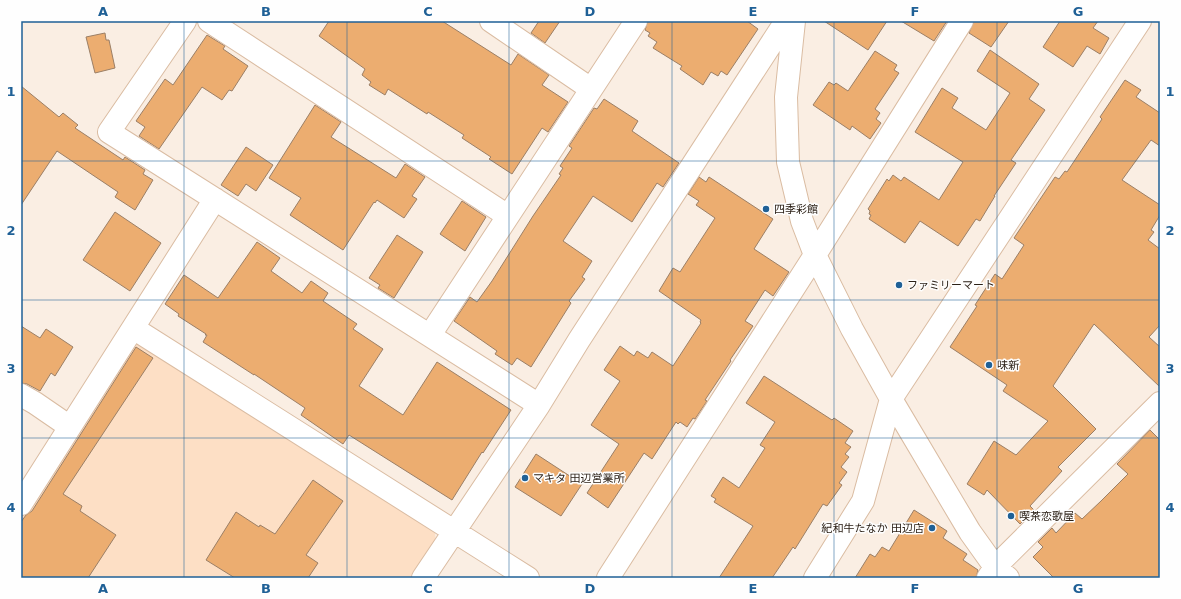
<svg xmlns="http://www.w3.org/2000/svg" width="1181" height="599" viewBox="0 0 1181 599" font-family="'DejaVu Sans','Noto Sans JP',sans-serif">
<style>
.built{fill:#fddfc5}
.building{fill:#ecad70;stroke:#9b7f66}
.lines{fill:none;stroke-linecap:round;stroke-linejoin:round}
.minor-casing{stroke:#dabca2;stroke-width:24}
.minor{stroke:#fff;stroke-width:22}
.grid{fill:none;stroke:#1f6096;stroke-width:1;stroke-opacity:0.55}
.poi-dot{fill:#1f6096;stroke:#fefefe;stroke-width:1.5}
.labels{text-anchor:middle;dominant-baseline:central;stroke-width:3;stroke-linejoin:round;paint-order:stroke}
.poi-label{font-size:11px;fill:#2c2117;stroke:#fefefe;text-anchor:start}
.neatline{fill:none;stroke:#1f6096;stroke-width:1.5}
.grid-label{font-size:13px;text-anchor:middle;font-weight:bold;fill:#1f6096}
</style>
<rect width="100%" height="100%" fill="#faeee3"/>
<path class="built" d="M 145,343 L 435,533 L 436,545 L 415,578 L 21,578 L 21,516 L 133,346 Z"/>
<path class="building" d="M 329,21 L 442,21 L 511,65 L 518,54 L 549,75 L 542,85 L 568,102 L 548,132 L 542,128 L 512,174 L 489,159 L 491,157 L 462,138 L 464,135 L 428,112 L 427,114 L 388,89 L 385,95 L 369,85 L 371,82 L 362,75 L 365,69 L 319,36 Z
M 539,21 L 560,21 L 545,43 L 531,33 Z
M 648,21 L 747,21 L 758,29 L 727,75 L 721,71 L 718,76 L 711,72 L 703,85 L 680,69 L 682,66 L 653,48 L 657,42 L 648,36 L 650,33 L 645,30 Z
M 824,21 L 887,21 L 868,50 Z
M 901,21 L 947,21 L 934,41 Z
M 974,21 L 1009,21 L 991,47 L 969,33 Z
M 1060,21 L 1098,21 L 1093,28 L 1109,38 L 1100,54 L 1087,46 L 1073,67 L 1043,47 Z
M 105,33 L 106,40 L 109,40 L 115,68 L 95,73 L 86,37 Z
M 207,35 L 225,46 L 223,49 L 248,66 L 232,91 L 229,90 L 222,100 L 202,87 L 159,149 L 139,136 L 145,127 L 136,121 L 165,79 L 173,85 Z
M 990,50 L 1039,84 L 1029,99 L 1045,110 L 1011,160 L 1016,163 L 994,196 L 995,196 L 980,221 L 976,219 L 958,246 L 920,221 L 905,243 L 869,219 L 871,215 L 869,214 L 870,211 L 868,209 L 887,179 L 889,181 L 893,175 L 901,181 L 904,177 L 939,200 L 963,162 L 915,132 L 942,88 L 958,98 L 952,108 L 986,130 L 1010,93 L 977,71 Z
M 875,51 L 897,65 L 894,70 L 899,73 L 875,109 L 880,113 L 876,119 L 881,123 L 870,139 L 852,126 L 850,130 L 813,105 L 829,82 L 834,85 L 836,83 L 848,91 Z
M 1125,80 L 1141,90 L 1136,97 L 1160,113 L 1160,146 L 1151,140 L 1122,180 L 1160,205 L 1160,215 L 1151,230 L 1154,232 L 1148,240 L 1160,249 L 1160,325 L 1149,337 L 1160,347 L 1160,387 L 1094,324 L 1053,386 L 1096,429 L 1058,467 L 1062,471 L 1030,506 L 1034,510 L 1020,524 L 987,490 L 984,495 L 967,484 L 994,441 L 1016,455 L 1048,421 L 1003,391 L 1007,385 L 950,347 L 977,306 L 975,305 L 995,274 L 1002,279 L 1024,245 L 1014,238 L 1055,177 L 1059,179 L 1065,171 L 1067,172 L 1102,119 L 1100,117 Z
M 21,86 L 59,117 L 63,113 L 78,125 L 75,128 L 123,160 L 125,157 L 145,170 L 143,174 L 153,180 L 135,210 L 115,197 L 118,192 L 57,151 L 21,205 Z
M 604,99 L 638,121 L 632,131 L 679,163 L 663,187 L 657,183 L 632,222 L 593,196 L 563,241 L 592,261 L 582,277 L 585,279 L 569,301 L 571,303 L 531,367 L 517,358 L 512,365 L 495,354 L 497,351 L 454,321 L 470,297 L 477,302 L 492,281 L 533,216 L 561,175 L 559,174 L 563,168 L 560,166 L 572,148 L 569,146 L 594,108 L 597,109 Z
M 315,105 L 341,122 L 331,137 L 396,178 L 405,164 L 425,177 L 412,196 L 417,199 L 404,218 L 377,200 L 375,203 L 374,202 L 343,250 L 290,215 L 301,198 L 269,178 Z
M 246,147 L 273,165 L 256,191 L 246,184 L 238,196 L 221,185 Z
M 699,177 L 706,182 L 709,177 L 773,219 L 754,249 L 789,272 L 773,296 L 765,290 L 745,321 L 753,326 L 730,360 L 731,361 L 705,400 L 707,401 L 695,419 L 693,418 L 687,427 L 680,422 L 678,424 L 676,422 L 652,459 L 644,453 L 608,508 L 587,493 L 619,444 L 591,425 L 620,381 L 604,370 L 620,346 L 634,356 L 637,351 L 648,358 L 652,352 L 673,366 L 701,323 L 700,322 L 701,320 L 659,291 L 673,268 L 680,272 L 715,218 L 696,205 L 699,201 L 688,194 Z
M 462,201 L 486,217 L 465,251 L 440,234 Z
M 115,212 L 161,243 L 130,291 L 83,260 Z
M 397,235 L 423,252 L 394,298 L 378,288 L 380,285 L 369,278 Z
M 257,242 L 280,258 L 271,271 L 302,293 L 311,281 L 328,293 L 323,301 L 357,324 L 353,329 L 383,349 L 359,386 L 403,415 L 437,362 L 511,410 L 483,453 L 482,452 L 452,500 L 349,435 L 343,444 L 301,415 L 305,408 L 254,374 L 254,375 L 203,342 L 207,335 L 205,335 L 206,334 L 178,316 L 179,314 L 165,304 L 184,275 L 218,298 Z
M 21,326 L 40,338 L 46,329 L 73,347 L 55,376 L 51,373 L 40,391 L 27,384 L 21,383 Z
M 136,347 L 153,358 L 63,494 L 82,506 L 80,511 L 116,535 L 88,578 L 21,578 L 21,522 L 26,515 L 32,511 Z
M 764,376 L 832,420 L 834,418 L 853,431 L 845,443 L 851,447 L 845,454 L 849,457 L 841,467 L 847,472 L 839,483 L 842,485 L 827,506 L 823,504 L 795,549 L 793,547 L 772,578 L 719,578 L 753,526 L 714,502 L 716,499 L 711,496 L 723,477 L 739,488 L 765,448 L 760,445 L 775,422 L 746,403 Z
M 1150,430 L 1160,440 L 1160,578 L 1054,578 L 1033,557 L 1043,547 L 1038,542 L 1052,528 L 1056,533 L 1075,513 L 1082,519 L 1101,501 L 1128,474 L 1117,464 Z
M 536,454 L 582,484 L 561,516 L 515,487 Z
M 313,480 L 343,501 L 306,555 L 318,563 L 308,578 L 235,578 L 206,560 L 236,512 L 259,527 L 260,525 L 275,534 Z
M 914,510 L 947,531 L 943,538 L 967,554 L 963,560 L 978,570 L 976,578 L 855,578 L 870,554 L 875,557 L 882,547 L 889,551 Z"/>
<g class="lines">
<g class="minor-casing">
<path id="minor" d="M 185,21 L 109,132 L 539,405
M 209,21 L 508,216
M 491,21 L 591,89
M 794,21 L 786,97 L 788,162 L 802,221 L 815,255 L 852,329 L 891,399 L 970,532 L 995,567 L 1008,578
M 133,328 L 528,578
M 430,335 L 636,21
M 21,395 L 35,403 L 70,427
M 21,504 L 215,199
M 423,578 L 539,405 L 579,340 L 786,21
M 608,578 L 815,255 L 962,21
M 815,578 L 863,501 L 891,399 L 1140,21
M 988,578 L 995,567 L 1160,403"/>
</g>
<use href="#minor" class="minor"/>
</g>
<path class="grid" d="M 184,21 L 184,578M 347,21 L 347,578M 509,21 L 509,578M 672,21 L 672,578M 834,21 L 834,578M 997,21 L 997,578M 21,161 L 1160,161M 21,300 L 1160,300M 21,438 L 1160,438"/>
<g class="poi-dot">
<circle cx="766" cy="209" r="4"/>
<circle cx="899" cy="285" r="4"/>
<circle cx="989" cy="365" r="4"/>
<circle cx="525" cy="478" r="4"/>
<circle cx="1011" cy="516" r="4"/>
<circle cx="932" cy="528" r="4"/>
</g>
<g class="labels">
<g class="poi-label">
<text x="774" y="209">四季彩館</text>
<text x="907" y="285">ファミリーマート</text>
<text x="997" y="365">味新</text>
<text x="533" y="478">マキタ 田辺営業所</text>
<text x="1019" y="516">喫茶恋歌屋</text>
<text x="924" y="528" text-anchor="end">紀和牛たなか 田辺店</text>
</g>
</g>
<rect width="1181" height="599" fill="none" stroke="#fefefe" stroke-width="44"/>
<rect x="22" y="22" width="1137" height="555" class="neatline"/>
<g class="grid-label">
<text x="103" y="16">A</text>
<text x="266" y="16">B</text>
<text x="428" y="16">C</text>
<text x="590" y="16">D</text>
<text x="753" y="16">E</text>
<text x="915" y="16">F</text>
<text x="1078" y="16">G</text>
<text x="11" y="96">1</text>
<text x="1170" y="96">1</text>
<text x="11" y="235">2</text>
<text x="1170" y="235">2</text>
<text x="11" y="373">3</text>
<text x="1170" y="373">3</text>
<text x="11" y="512">4</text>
<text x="1170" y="512">4</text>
<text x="103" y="593">A</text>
<text x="266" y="593">B</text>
<text x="428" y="593">C</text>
<text x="590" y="593">D</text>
<text x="753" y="593">E</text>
<text x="915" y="593">F</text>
<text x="1078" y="593">G</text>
</g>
</svg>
